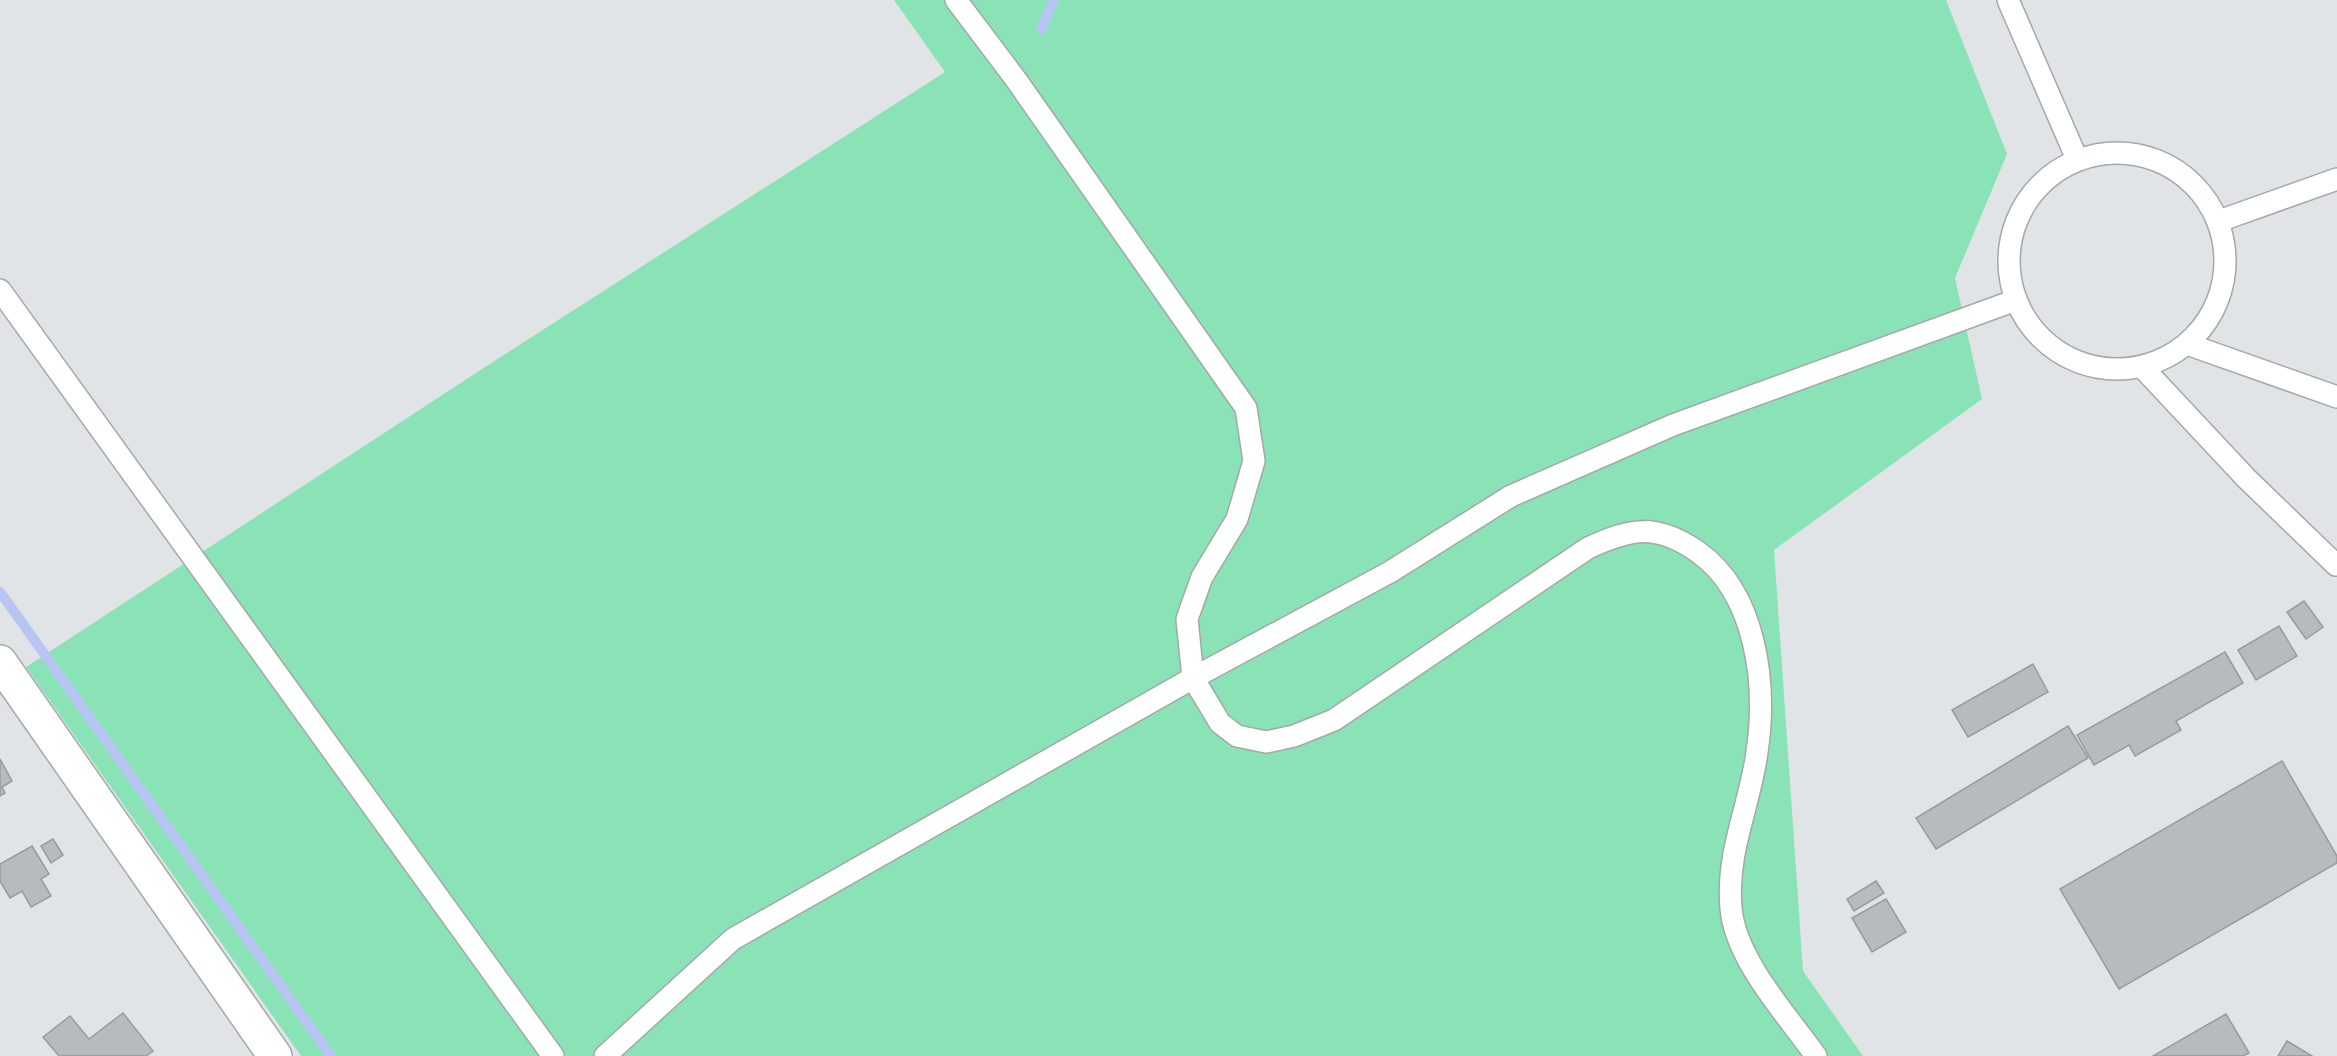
<svg xmlns="http://www.w3.org/2000/svg" width="2337" height="1056" viewBox="0 0 2337 1056" font-family="'Titillium Web',sans-serif">
<style>
.green{fill:#8ae3b6}
.lines{fill:none;stroke-linecap:round;stroke-linejoin:round}
.stream{stroke:#b8c5f2;stroke-width:10}
.building{fill:#b8bbbe;stroke:#979b9d;stroke-width:1.5}
.service-casing{stroke:#a3a8a9;stroke-width:24}
.minor-casing{stroke:#a3a8a9;stroke-width:36}
.service{stroke:#fff;stroke-width:21}
.minor{stroke:#fff;stroke-width:33}
</style>
<rect width="100%" height="100%" fill="#e0e4e6"/>
<path class="green" d="M 894,0 L 1946,0 L 2007,154 L 1955,278 L 1982,399 L 1774,550 L 1803,971 L 1863,1056 L 301,1056 L 26,667 L 482,369 L 945,72 Z"/>
<g class="lines">
<path class="stream" d="M 1041,30 L 1054,0
M 0,592 L 331,1056"/>
</g>
<path class="building" d="M 2304,601 L 2323,627 L 2306,639 L 2287,612 Z
M 2279,626 L 2297,656 L 2256,680 L 2238,650 Z
M 2225,652 L 2243,683 L 2176,721 L 2181,730 L 2135,756 L 2129,745 L 2094,765 L 2077,735 Z
M 2033,664 L 2048,692 L 1968,737 L 1952,710 Z
M 2068,726 L 2088,758 L 1936,849 L 1916,818 Z
M 0,759 L 12,781 L 2,787 L 5,793 L 0,796 Z
M 2282,761 L 2337,856 L 2337,863 L 2119,989 L 2060,889 Z
M 53,839 L 63,855 L 51,863 L 41,846 Z
M 32,846 L 49,874 L 41,879 L 51,896 L 31,907 L 22,891 L 10,898 L 0,881 L 0,864 Z
M 1876,881 L 1884,893 L 1854,911 L 1847,899 Z
M 1886,899 L 1906,932 L 1872,952 L 1852,918 Z
M 123,1013 L 153,1051 L 146,1056 L 59,1056 L 43,1037 L 70,1016 L 89,1039 Z
M 2226,1014 L 2249,1053 L 2243,1056 L 2153,1056 Z
M 2287,1041 L 2312,1056 L 2278,1056 Z"/>
<g class="lines">
<g class="service-casing">
<path id="service" d="M 956,0 L 1017,81 L 1246,408 L 1254,461 L 1237,519 L 1202,577 L 1187,619 L 1193,678 L 1220,723 L 1237,736 L 1266,742 L 1294,736 L 1334,720 L 1588,548 C 1632,528 1656,523 1698,552 C 1757,594 1767,685 1757,752 C 1750,806 1726,851 1731,908 C 1735,959 1787,1015 1816,1056
M 2008,0 L 2077,159
M2009 261a108 108 0 1 1 216 0a108 108 0 1 1-216 0Z
M 2219,221 L 2337,179
M 0,290 L 553,1056
M 2187,344 L 2337,397
M 2143,368 L 2246,478 L 2336,565
M 605,1056 L 733,939 L 1193,678 L 1390,572 L 1511,496 L 1673,425 L 2016,300"/>
</g>
<g class="minor-casing">
<path id="minor" d="M 0,662 L 275,1056"/>
</g>
<use href="#service" class="service"/>
<use href="#minor" class="minor"/>
</g>
</svg>
